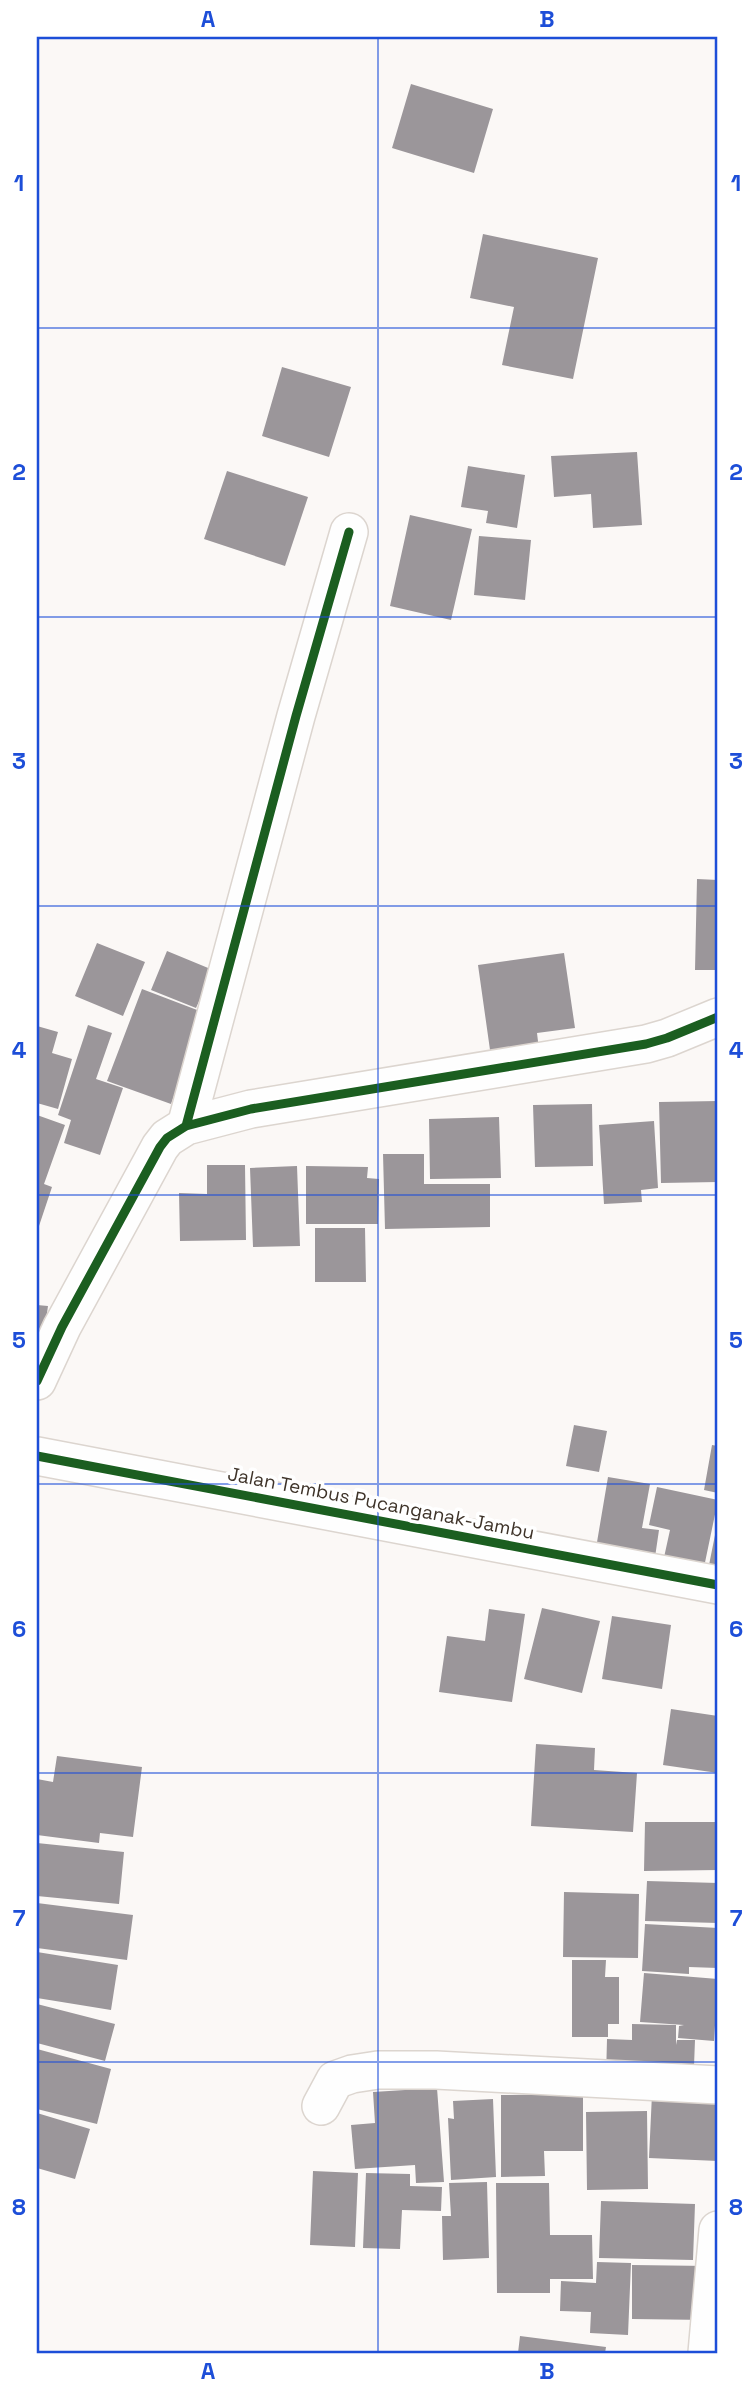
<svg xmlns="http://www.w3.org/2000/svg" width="755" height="2390" viewBox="0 0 755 2390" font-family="'Space Grotesk',sans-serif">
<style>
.building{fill:#9b969a}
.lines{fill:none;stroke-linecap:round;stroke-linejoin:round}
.minor-casing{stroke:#dcd5cf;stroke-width:40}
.minor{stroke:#fefefe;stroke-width:37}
.cycleway-casing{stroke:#fff;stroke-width:13}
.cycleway{stroke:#1b5e20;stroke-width:9}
.grid{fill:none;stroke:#1d4ed8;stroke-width:2;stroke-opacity:0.55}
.labels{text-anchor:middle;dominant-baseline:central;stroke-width:7;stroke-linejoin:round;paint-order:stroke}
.street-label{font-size:19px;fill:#3e3329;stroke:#fff}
.neatline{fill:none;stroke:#1d4ed8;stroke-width:2.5}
.grid-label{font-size:23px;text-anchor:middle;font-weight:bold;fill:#1d4ed8}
</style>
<rect width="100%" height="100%" fill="#fbf8f6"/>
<path class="building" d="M 411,84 L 493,109 L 474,173 L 392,148 Z
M 483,234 L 598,258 L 573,379 L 502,365 L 514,307 L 470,298 Z
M 282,367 L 351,387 L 329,457 L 262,436 Z
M 637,452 L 642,525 L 593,528 L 591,494 L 554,497 L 551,456 Z
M 468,466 L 525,475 L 517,528 L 486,523 L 488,511 L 461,507 Z
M 227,471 L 308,497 L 285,566 L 204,539 Z
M 410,515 L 472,529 L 451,620 L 390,606 Z
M 479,536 L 531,540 L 525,600 L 474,595 Z
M 697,879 L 718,880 L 718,970 L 695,970 Z
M 97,943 L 145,962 L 123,1016 L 75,996 Z
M 167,951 L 213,970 L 196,1008 L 151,990 Z
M 564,953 L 575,1028 L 537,1033 L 540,1058 L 492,1064 L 478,965 Z
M 142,989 L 205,1013 L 171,1104 L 107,1081 Z
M 88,1025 L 112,1033 L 96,1079 L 123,1088 L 100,1155 L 64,1143 L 71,1120 L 58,1115 Z
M 37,1026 L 58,1032 L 52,1053 L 72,1059 L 58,1109 L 37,1103 Z
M 718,1101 L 718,1182 L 661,1183 L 659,1102 Z
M 592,1104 L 593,1166 L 535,1167 L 533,1105 Z
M 37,1115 L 65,1125 L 44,1184 L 52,1187 L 37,1232 Z
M 499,1117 L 501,1178 L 430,1179 L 429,1119 Z
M 654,1121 L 658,1188 L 641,1190 L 642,1202 L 604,1204 L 599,1125 Z
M 383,1154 L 424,1154 L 424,1184 L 490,1184 L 490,1227 L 385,1229 Z
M 207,1165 L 245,1165 L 246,1240 L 180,1241 L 179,1193 L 207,1194 Z
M 297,1166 L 300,1246 L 253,1247 L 250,1168 Z
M 306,1166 L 368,1167 L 367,1178 L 379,1179 L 378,1224 L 306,1224 Z
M 315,1228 L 365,1228 L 366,1282 L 315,1282 Z
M 37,1305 L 48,1306 L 38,1375 L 37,1374 Z
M 574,1425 L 607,1431 L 599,1472 L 566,1466 Z
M 712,1445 L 718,1446 L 718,1493 L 704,1490 Z
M 608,1477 L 650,1484 L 642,1528 L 659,1530 L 654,1564 L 595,1554 Z
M 657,1487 L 718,1500 L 703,1572 L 663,1562 L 670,1530 L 649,1525 Z
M 717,1525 L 718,1526 L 718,1572 L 708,1570 Z
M 542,1608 L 600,1621 L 582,1693 L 524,1679 Z
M 489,1609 L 525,1614 L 512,1702 L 439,1692 L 447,1636 L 485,1641 Z
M 612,1616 L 671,1625 L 662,1689 L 602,1679 Z
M 671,1709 L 718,1716 L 718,1773 L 663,1765 Z
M 536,1744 L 595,1748 L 594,1770 L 637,1773 L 633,1832 L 531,1826 Z
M 57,1756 L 142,1767 L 133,1837 L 100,1833 L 99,1843 L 37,1835 L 37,1779 L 53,1782 Z
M 645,1822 L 718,1822 L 718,1870 L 644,1871 Z
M 37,1843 L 124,1852 L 119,1904 L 37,1896 Z
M 647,1881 L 718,1883 L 718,1923 L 645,1921 Z
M 564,1892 L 639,1894 L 638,1958 L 563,1957 Z
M 37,1903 L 133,1915 L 127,1960 L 37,1948 Z
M 645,1924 L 718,1928 L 718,1968 L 689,1967 L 689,1974 L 642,1971 Z
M 37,1952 L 118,1965 L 111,2010 L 37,1998 Z
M 572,1960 L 606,1960 L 605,1977 L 619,1977 L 619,2024 L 608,2024 L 608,2037 L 572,2037 Z
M 644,1973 L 718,1979 L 714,2041 L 678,2038 L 679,2026 L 684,2025 L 640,2022 Z
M 37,2004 L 115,2024 L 105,2061 L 37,2043 Z
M 632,2024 L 676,2025 L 676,2045 L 677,2040 L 695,2040 L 694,2066 L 606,2078 L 607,2039 L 632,2040 Z
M 37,2049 L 111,2069 L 97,2124 L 37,2109 Z
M 437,2088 L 444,2182 L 416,2183 L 415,2165 L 355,2169 L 351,2125 L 375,2123 L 373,2092 Z
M 583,2094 L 583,2151 L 544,2151 L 545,2176 L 501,2177 L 501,2095 Z
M 652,2094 L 718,2096 L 718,2161 L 649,2158 Z
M 493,2099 L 496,2177 L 451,2180 L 448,2118 L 454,2119 L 453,2101 Z
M 647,2111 L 648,2189 L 587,2190 L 586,2112 Z
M 37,2113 L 90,2129 L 75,2179 L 37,2168 Z
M 313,2171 L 358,2173 L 355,2247 L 310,2245 Z
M 366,2173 L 410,2174 L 410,2186 L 442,2187 L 441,2211 L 402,2210 L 400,2249 L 363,2248 Z
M 487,2182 L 489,2258 L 443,2260 L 442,2216 L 451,2216 L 449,2183 Z
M 496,2183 L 549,2183 L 550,2235 L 592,2235 L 593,2279 L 550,2279 L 550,2293 L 497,2293 Z
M 601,2201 L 695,2204 L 693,2260 L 599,2258 Z
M 597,2262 L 631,2263 L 628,2335 L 590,2333 L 591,2312 L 560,2311 L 561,2281 L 596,2283 Z
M 632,2265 L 709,2266 L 708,2320 L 632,2319 Z
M 520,2336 L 606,2347 L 605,2353 L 518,2353 Z"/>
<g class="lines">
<g class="minor-casing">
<path id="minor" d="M 186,1126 L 296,716 L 349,532
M 37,1381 L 62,1327 L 160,1147 L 167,1138 L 186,1126 L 251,1109 L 646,1044 L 667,1038 L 718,1017
M 37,1456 L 718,1585
M 321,2106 L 335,2080 L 352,2074 L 378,2070 L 436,2070 L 718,2085
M 707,2353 L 718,2230"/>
</g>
<use href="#minor" class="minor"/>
<g class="cycleway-casing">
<path id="cycleway" d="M 186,1126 L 296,716 L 349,532
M 37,1381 L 62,1327 L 160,1147 L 167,1138 L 186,1126 L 251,1109 L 646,1044 L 667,1038 L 718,1017
M 37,1456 L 718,1585"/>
</g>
<use href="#cycleway" class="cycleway"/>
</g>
<path class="grid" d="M 378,37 L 378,2353M 37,328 L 718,328M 37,617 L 718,617M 37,906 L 718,906M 37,1195 L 718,1195M 37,1484 L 718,1484M 37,1773 L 718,1773M 37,2062 L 718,2062"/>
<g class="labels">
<g class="street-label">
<text transform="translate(381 1503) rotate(11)">Jalan Tembus Pucanganak-Jambu</text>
</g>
</g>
<rect width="755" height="2390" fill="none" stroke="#ffffff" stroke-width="77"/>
<rect x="38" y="38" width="678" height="2314" class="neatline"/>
<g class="grid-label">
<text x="208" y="27">A</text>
<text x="547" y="27">B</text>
<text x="19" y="191">1</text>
<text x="736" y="191">1</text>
<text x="19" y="480">2</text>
<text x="736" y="480">2</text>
<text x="19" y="769">3</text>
<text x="736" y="769">3</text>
<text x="19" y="1058">4</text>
<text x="736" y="1058">4</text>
<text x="19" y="1348">5</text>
<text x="736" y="1348">5</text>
<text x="19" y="1637">6</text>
<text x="736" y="1637">6</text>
<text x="19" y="1926">7</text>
<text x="736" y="1926">7</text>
<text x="19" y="2215">8</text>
<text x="736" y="2215">8</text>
<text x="208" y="2379">A</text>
<text x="547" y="2379">B</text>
</g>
</svg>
